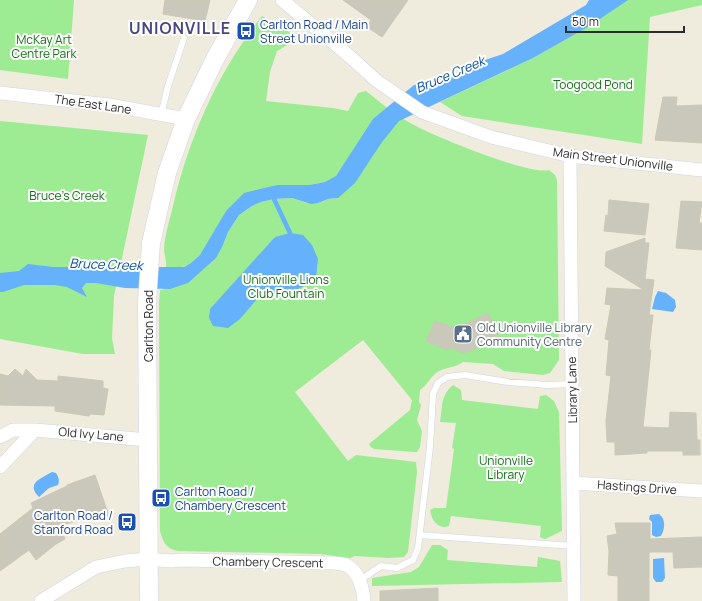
<svg xmlns="http://www.w3.org/2000/svg" width="702" height="601" viewBox="0 0 702 601" font-family="Manrope,sans-serif">
<style>
.green{fill:#9deb93}
.water{fill:#65b1fc}
.lines{fill:none;stroke-linecap:round;stroke-linejoin:round}
.stream{stroke:#65b1fc;stroke-width:4.5}
.building{fill:#cac8bb;stroke:#cbc8b6}
.lane-casing{stroke:#d2d2e6;stroke-width:7}
.street-casing{stroke:#d2d2e6;stroke-width:14}
.secondary-casing{stroke:#d2d2e6;stroke-width:19}
.lane{stroke:#fff;stroke-width:6}
.street{stroke:#fff;stroke-width:13}
.secondary{stroke:#fff;stroke-width:18}
.labels{text-anchor:middle;dominant-baseline:central;stroke-width:4;stroke-linejoin:round;paint-order:stroke}
.transit-label{font-size:12px;fill:#164399;stroke:#fff;text-anchor:start}
.park-label{font-size:12px;fill:#127314;stroke:#fff}
.street-label{font-size:12px;fill:#2c2c2c;stroke:#fff}
.service-label{font-size:12px;fill:#4e5e75;stroke:#fff;text-anchor:start}
.water-label{font-size:13px;font-style:italic;fill:#004aac;stroke:#fff}
.district-label{font-size:16px;font-weight:bold;letter-spacing:1px;fill:#494682;stroke:#fff}
</style>
<rect width="100%" height="100%" fill="#efebdd"/>
<path class="green" d="M 0,0 L 74,0 L 68,79 L 0,70 Z
M 603,0 L 702,0 L 702,5 L 650,17 L 642,144 L 462,116 L 440,102 L 533,58 L 588,27 Z
M 262,16 L 289,32 L 296,40 L 277,51 L 270,72 L 266,101 L 333,108 L 348,111 L 358,93 L 366,91 C 382,104 398,117 416,126 C 436,137 531,176 549,170 L 555,175 L 557,180 L 559,360 L 550,373 L 543,375 L 504,371 L 493,364 L 463,362 C 455,368 444,367 436,373 C 430,378 427,385 420,390 L 419,402 L 421,405 L 417,420 L 422,431 L 420,447 L 417,452 L 414,452 L 374,449 L 371,447 L 369,444 L 410,410 L 412,400 L 363,340 L 295,392 L 348,461 L 356,455 L 416,462 L 417,472 L 408,552 L 404,557 L 389,558 L 355,556 L 350,558 L 320,554 L 178,551 C 166,549 163,542 160,531 L 159,305 L 160,290 L 174,287 L 223,245 L 228,232 L 239,215 L 252,206 L 261,202 L 274,199 L 292,198 L 307,203 L 318,203 L 328,199 L 338,198 L 350,157 L 336,176 L 331,180 L 325,182 L 309,185 L 226,211 C 217,227 204,260 185,266 C 180,268 172,268 166,269 C 167,261 164,255 164,248 C 165,234 170,219 173,206 C 189,137 218,72 262,16 Z
M 0,121 L 148,135 L 114,296 L 112,338 L 115,354 L 83,354 L 0,339 Z
M 453,385 L 461,390 L 462,400 L 538,409 L 540,396 L 546,395 L 554,401 L 559,412 L 562,531 L 545,539 L 540,537 L 541,526 L 451,516 L 449,526 C 438,530 432,521 430,510 L 434,508 L 446,508 L 454,449 L 452,448 L 456,423 L 440,422 C 443,406 440,396 453,385 Z
M 432,545 L 440,545 L 448,550 L 447,560 L 537,567 L 538,557 L 560,561 L 562,582 L 372,586 L 372,578 L 411,572 L 419,567 Z"/>
<path class="water" d="M 589,0 L 628,0 L 588,27 L 533,58 L 399,121 L 382,142 L 355,183 L 338,198 L 328,199 L 318,203 L 311,204 L 292,198 L 274,199 L 261,202 L 252,206 L 239,215 L 228,232 L 223,245 L 216,258 L 188,283 L 170,289 L 125,288 L 96,283 L 86,283 L 82,288 L 87,297 L 67,287 L 55,285 L 24,285 L 3,292 L 0,292 L 0,273 L 19,271 L 28,264 L 53,267 L 184,267 L 191,263 L 200,255 L 226,211 L 244,193 L 264,188 L 278,185 L 309,185 L 325,182 L 336,176 L 373,119 L 414,85 L 435,78 L 460,75 L 482,61 L 503,54 L 586,5 Z
M 290,233 L 303,235 L 312,245 L 318,259 L 316,277 C 296,294 283,294 258,298 L 240,319 L 228,328 L 213,326 L 209,318 L 210,309 L 275,237 Z
M 658,291 L 666,293 L 675,300 L 676,307 L 673,312 L 652,309 L 655,297 Z
M 52,472 L 56,473 C 58,476 60,480 58,485 L 49,488 L 39,497 C 25,483 42,478 52,472 Z
M 659,514 C 666,519 665,529 661,536 L 656,537 L 652,535 L 652,522 L 649,519 L 650,515 Z
M 664,558 L 665,578 L 662,582 L 656,582 L 653,578 L 653,559 Z"/>
<g class="lines">
<path class="stream" d="M 274,199 L 290,233"/>
</g>
<path class="building" d="M 165,0 L 210,0 L 205,21 L 163,14 Z
M 343,0 L 408,0 L 382,37 L 367,27 L 371,20 Z
M 663,97 L 677,97 L 676,106 L 702,105 L 702,143 L 655,140 Z
M 609,200 L 649,204 L 645,235 L 604,231 L 606,215 L 608,216 Z
M 681,201 L 702,202 L 699,223 L 702,223 L 702,250 L 676,248 Z
M 645,238 L 645,243 L 649,243 L 645,279 L 654,280 L 649,315 L 653,315 L 649,350 L 651,350 L 643,427 L 669,428 L 670,412 L 696,413 L 697,440 L 700,440 L 700,455 L 683,455 L 683,451 L 647,451 L 647,453 L 615,455 L 615,442 L 607,442 L 606,421 L 611,376 L 606,375 L 609,340 L 605,339 L 611,305 L 605,304 L 607,288 L 644,290 L 605,266 L 606,252 Z
M 488,313 L 500,340 L 463,353 L 450,347 L 448,350 L 426,341 L 435,321 L 456,328 Z
M 15,369 L 23,376 L 26,369 L 37,380 L 58,381 L 58,376 L 103,381 L 103,388 L 108,389 L 104,415 L 90,414 L 89,416 L 55,411 L 55,406 L 0,405 L 0,374 L 8,376 Z
M 95,475 L 109,516 L 98,521 L 96,515 L 59,526 L 65,539 L 56,544 L 36,560 L 29,550 L 0,571 L 0,534 L 33,508 L 31,503 L 67,486 L 67,485 Z
M 615,523 L 650,523 L 650,539 L 702,537 L 702,567 L 674,568 L 673,552 L 649,552 L 649,601 L 618,601 L 618,576 L 608,575 L 609,551 L 607,536 L 617,534 Z
M 438,588 L 438,601 L 380,601 L 380,591 Z"/>
<g class="lines">
<g class="lane-casing">
<path id="lane" d="M 161,115 L 168,86 L 184,38
M 420,535 L 573,546
M 359,581 L 381,566 L 397,568 L 413,560 L 418,548 L 430,447 L 433,394 L 438,383 L 447,377 L 465,375 L 508,382 L 547,385 L 572,384"/>
</g>
<g class="street-casing">
<path id="street" d="M 282,0 L 347,54 L 377,81 L 422,112 L 491,137 L 570,156 L 702,170
M 0,93 L 109,105 L 186,119
M 570,156 L 574,601
M 0,437 L 13,430 L 35,430 L 148,440
M 0,467 L 35,430
M 573,483 L 702,491
M 41,601 L 96,567 L 125,561 L 148,559 L 171,561 L 183,560 L 335,563 C 339,564 345,564 348,566 C 359,573 363,589 364,601"/>
</g>
<g class="secondary-casing">
<path id="secondary" d="M 149,601 L 147,302 L 151,243 L 167,173 L 186,119 L 215,59 L 248,0"/>
</g>
<use href="#lane" class="lane"/>
<use href="#street" class="street"/>
<use href="#secondary" class="secondary"/>
</g>
<defs>
<g id="bus-square" transform="scale(1)"><rect x="-9" y="-9" width="18" height="18" rx="4" fill="#1a4fb4" stroke="#fff"/><path d="M-5-6H5V4H4V6H2V4H-2V6H-4V4H-5ZM-3.5-4V0h7V-4ZM-3.5 1.2v1.5H-2V1.2ZM2 1.2v1.5H3.5V1.2Z" fill="#fff"/></g>
<g id="civic-square" transform="scale(1)"><rect x="-9" y="-9" width="18" height="18" rx="4" fill="#5c6f8a" stroke="#fff"/><path d="M-.6-6.5H3V-4.5H.6V-3L4-1V1h2V6H-6V1h2V-1L-.6-3ZM-1.2 2.5V6h2.4V2.5Z" fill="#fff"/></g>
</defs>
<g fill-rule="evenodd">
<use href="#bus-square" x="246" y="31"/>
<use href="#civic-square" x="463" y="334"/>
<use href="#bus-square" x="161" y="498"/>
<use href="#bus-square" x="127" y="522"/>
</g>
<g class="labels">
<g class="transit-label">
<text x="260" y="24">Carlton Road / Main<tspan x="260" dy="14">Street Unionville</tspan></text>
<text x="175" y="491">Carlton Road /<tspan x="175" dy="14">Chambery Crescent</tspan></text>
<text x="113" y="515" text-anchor="end">Carlton Road /<tspan x="113" dy="14">Stanford Road</tspan></text>
</g>
<g class="park-label">
<text x="44" y="39">McKay Art<tspan x="44" dy="14">Centre Park</tspan></text>
<text x="593" y="84">Toogood Pond</text>
<text x="67" y="195">Bruce’s Creek</text>
<text x="286" y="279">Unionville Lions<tspan x="286" dy="14">Club Fountain</tspan></text>
<text x="506" y="460">Unionville<tspan x="506" dy="14">Library</tspan></text>
</g>
<g class="street-label">
<text transform="translate(93 104) rotate(8)">The East Lane</text>
<text transform="translate(613 159) rotate(7)">Main Street Unionville</text>
<text transform="translate(148 326) rotate(-90)">Carlton Road</text>
<text transform="translate(572 390) rotate(-91)">Library Lane</text>
<text transform="translate(91 434) rotate(5)">Old Ivy Lane</text>
<text transform="translate(637 487) rotate(4)">Hastings Drive</text>
<text transform="translate(268 562) rotate(1)">Chambery Crescent</text>
</g>
<g class="service-label">
<text x="477" y="327">Old Unionville Library<tspan x="477" dy="14">Community Centre</tspan></text>
</g>
<g class="water-label">
<text transform="translate(450 74) rotate(-23)">Bruce Creek</text>
<text transform="translate(106 264) rotate(2)">Bruce Creek</text>
</g>
<g class="district-label">
<text x="180" y="28">UNIONVILLE</text>
</g>
</g>
<path d="M566 26v6h118v-6" fill="none" stroke="#2c2c2c" stroke-width="2"/>
<text x="572" y="26" font-size="12" fill="#2c2c2c" stroke="#ffffff" stroke-width="3" paint-order="stroke">50 m</text>
</svg>
